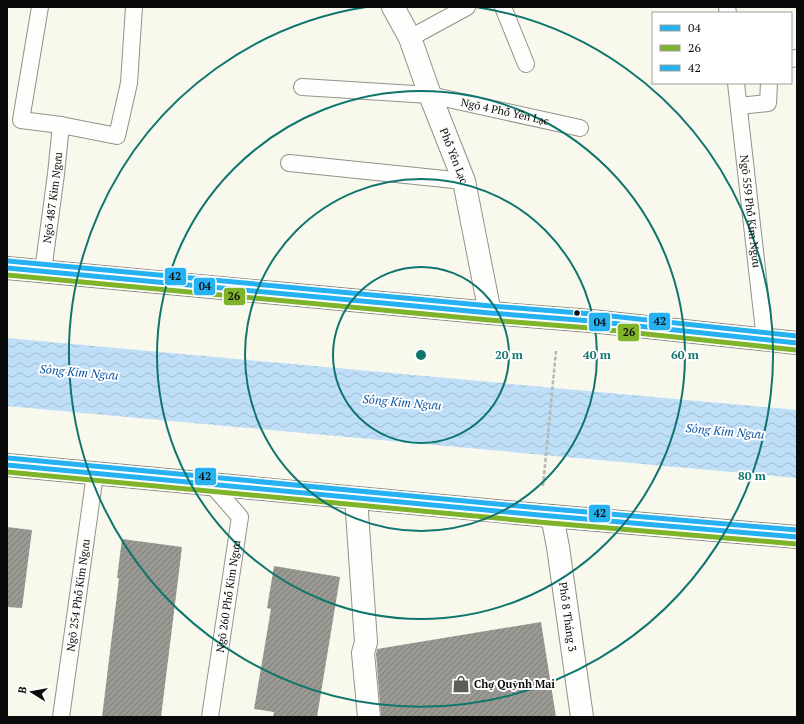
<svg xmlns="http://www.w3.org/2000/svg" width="804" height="724" viewBox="0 0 804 724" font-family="'PT Serif',serif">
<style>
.water{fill:url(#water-waves)}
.building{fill:url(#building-hatch)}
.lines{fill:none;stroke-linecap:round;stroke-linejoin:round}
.service-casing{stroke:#92918c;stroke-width:18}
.minor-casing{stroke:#92918c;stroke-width:24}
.secondary-casing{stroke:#888882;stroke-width:24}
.path{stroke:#b7b7b5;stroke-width:2.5;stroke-dasharray:4 2;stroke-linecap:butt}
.service{stroke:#fefefc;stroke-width:16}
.minor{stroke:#fefefc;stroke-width:22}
.secondary{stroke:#f4f3e6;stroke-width:22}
.bus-1-casing{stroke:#fff;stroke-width:8}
.bus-2-casing{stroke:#fff;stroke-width:8}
.bus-3-casing{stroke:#fff;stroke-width:8}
.bus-1{stroke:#26b1f3;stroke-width:5}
.bus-2{stroke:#7fb329;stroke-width:5}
.bus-3{stroke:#26b1f3;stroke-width:5}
.ring{fill:none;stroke:#0f766e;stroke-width:2}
.bus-dot{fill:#0a0a0a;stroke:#fff;stroke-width:1.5}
.labels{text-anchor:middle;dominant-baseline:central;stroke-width:4;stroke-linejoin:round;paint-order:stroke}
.street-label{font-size:11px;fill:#0a0a0a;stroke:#fff}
.poi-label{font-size:11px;font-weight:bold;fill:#0a0a0a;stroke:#fff;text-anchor:start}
.water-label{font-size:12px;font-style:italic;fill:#0a53a4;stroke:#fff}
.centre{fill:#0f766e;stroke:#fff;stroke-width:2}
.ring-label{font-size:12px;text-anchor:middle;font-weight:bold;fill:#0f766e;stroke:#fff;stroke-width:4;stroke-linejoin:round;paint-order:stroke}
.line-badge{stroke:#fff;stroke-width:1.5}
.pale-badge-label{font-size:11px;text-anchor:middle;font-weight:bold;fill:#111}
</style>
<defs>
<pattern id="water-waves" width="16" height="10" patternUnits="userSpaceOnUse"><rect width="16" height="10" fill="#bedff7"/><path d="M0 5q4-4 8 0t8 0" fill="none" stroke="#a2bed2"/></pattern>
<pattern id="building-hatch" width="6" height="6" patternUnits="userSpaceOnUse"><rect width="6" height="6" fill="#9b9993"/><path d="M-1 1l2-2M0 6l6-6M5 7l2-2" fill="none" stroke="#7d7b76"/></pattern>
</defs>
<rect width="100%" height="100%" fill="#f9f8ec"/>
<path class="water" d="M 7,338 L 797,410 L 797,478 L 7,406 Z"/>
<path class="building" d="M 7,527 L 32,530 L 22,608 L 7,607 Z
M 122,539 L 182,547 L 161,717 L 102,717 L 119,578 L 117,578 Z
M 274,566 L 340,577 L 317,717 L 273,717 L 274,712 L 254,709 L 271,609 L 267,608 Z
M 541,622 L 556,717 L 381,717 L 376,654 L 377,649 Z"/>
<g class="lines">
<g class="service-casing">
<g id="service">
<path d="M 40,7 L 21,120 L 61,125 L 117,136 L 129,83 L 134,7"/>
<path d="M 503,7 L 526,64"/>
<path d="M 727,7 L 728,13"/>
<path d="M 410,38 L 467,7"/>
<path d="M 791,59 L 797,58"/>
<path id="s1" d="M 736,83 L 765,340"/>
<path id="s2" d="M 302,87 L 430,95 L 580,128"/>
<path d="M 739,106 L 768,103 L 769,83"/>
<path d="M 289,163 L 464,181"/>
<path id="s3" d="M 43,271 L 56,174 L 61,125"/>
<path id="s4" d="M 61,717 L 95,474"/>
<path id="s5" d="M 210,717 L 240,517 L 212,485"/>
</g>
</g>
<g class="minor-casing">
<g id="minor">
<path id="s6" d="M 393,7 L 410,38 L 430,95 L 464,181 L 490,313"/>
<path d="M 356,498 L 366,642 L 363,653 L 369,717"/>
<path id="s7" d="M 552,516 L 558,547 L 582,717"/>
</g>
</g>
<g class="secondary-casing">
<path id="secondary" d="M 7,268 L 490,313 L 591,321 L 797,343
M 7,465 L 539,515 L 797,537"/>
</g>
<path class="path" d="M 543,486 L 556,351"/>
<use href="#service" class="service"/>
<use href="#minor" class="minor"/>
<use href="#secondary" class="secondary"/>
<g class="bus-1-casing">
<path id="bus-1" d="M 7,268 L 490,313 L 591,321 L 797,343
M 7,465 L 539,515 L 797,537"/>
</g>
<g class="bus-2-casing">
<path id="bus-2" d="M 7,275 L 489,320 L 590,328 L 796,350
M 7,472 L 538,522 L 796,544"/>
</g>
<g class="bus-3-casing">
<path id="bus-3" d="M 8,261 L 491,306 L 592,314 L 797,336
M 8,458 L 540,508 L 797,530"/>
</g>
<use href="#bus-1" class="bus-1"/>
<use href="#bus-2" class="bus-2"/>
<use href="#bus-3" class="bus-3"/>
</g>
<g class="ring">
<circle cx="421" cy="355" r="88"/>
<circle cx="421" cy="355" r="176"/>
<circle cx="421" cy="355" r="264"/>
<path d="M476 7A352 352 0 1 1 366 7"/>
</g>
<defs>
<g id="shop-bare" transform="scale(1.38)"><path d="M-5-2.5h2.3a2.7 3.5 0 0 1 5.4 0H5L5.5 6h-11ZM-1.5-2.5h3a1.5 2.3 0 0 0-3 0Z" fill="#5e5d59" stroke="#fff" stroke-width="2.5" paint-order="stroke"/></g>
</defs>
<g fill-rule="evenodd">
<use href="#shop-bare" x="461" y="684"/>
</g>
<circle class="bus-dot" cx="577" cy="313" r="3.5"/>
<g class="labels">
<g class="street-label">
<text stroke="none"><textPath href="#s2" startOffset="205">Ngõ 4 Phố Yên Lạc</textPath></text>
<text stroke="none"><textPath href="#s6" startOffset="161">Phố Yên Lạc</textPath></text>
<text stroke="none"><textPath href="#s3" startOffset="74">Ngõ 487 Kim Ngưu</textPath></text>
<text stroke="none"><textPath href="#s1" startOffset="129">Ngõ 559 Phố Kim Ngưu</textPath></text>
<text stroke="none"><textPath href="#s4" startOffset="123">Ngõ 254 Phố Kim Ngưu</textPath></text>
<text stroke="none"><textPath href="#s5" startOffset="122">Ngõ 260 Phố Kim Ngưu</textPath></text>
<text stroke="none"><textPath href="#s7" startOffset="102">Phố 8 Tháng 3</textPath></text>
</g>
<g class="poi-label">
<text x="474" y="684">Chợ Quỳnh Mai</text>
</g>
<g class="water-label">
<text transform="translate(79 372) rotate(5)">Sông Kim Ngưu</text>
<text transform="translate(402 402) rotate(5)">Sông Kim Ngưu</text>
<text transform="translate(725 431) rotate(5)">Sông Kim Ngưu</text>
</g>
</g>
<circle cx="421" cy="355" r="6" class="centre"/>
<g class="ring-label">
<text x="509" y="359">20 m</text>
<text x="597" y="359">40 m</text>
<text x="685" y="359">60 m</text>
<text x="752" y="480">80 m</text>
</g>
<g class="line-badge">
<rect x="164" y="267" width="23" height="19" rx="4" fill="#26b1f3"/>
<rect x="193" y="277" width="23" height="19" rx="4" fill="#26b1f3"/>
<rect x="223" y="287" width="23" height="19" rx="4" fill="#7fb329"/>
<rect x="648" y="312" width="23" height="19" rx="4" fill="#26b1f3"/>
<rect x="588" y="312" width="23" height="20" rx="4" fill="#26b1f3"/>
<rect x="617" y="323" width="23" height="19" rx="4" fill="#7fb329"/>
<rect x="194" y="467" width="23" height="19" rx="4" fill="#26b1f3"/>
<rect x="588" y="504" width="23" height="19" rx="4" fill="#26b1f3"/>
</g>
<g class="pale-badge-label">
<text x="175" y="280">42</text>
<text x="205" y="290">04</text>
<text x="234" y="300">26</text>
<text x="660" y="325">42</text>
<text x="600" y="326">04</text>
<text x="629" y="336">26</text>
<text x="205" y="480">42</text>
<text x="600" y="517">42</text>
</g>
<rect width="804" height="724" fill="none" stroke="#0a0a0a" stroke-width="16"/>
<rect x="652" y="12" width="140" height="72" fill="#ffffff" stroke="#9d9d9d"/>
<rect x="660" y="25" width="20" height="6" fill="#26b1f3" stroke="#9d9d9d"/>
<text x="688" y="32" font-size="12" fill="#0a0a0a">04</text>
<rect x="660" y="45" width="20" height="6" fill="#7fb329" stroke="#9d9d9d"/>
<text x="688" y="52" font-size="12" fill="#0a0a0a">26</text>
<rect x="660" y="65" width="20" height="6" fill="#26b1f3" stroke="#9d9d9d"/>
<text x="688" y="72" font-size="12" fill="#0a0a0a">42</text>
<g transform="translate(32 692) rotate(281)" stroke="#ffffff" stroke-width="3" paint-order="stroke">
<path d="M0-3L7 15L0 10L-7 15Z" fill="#0a0a0a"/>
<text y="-6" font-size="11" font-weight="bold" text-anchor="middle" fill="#0a0a0a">B</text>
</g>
</svg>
